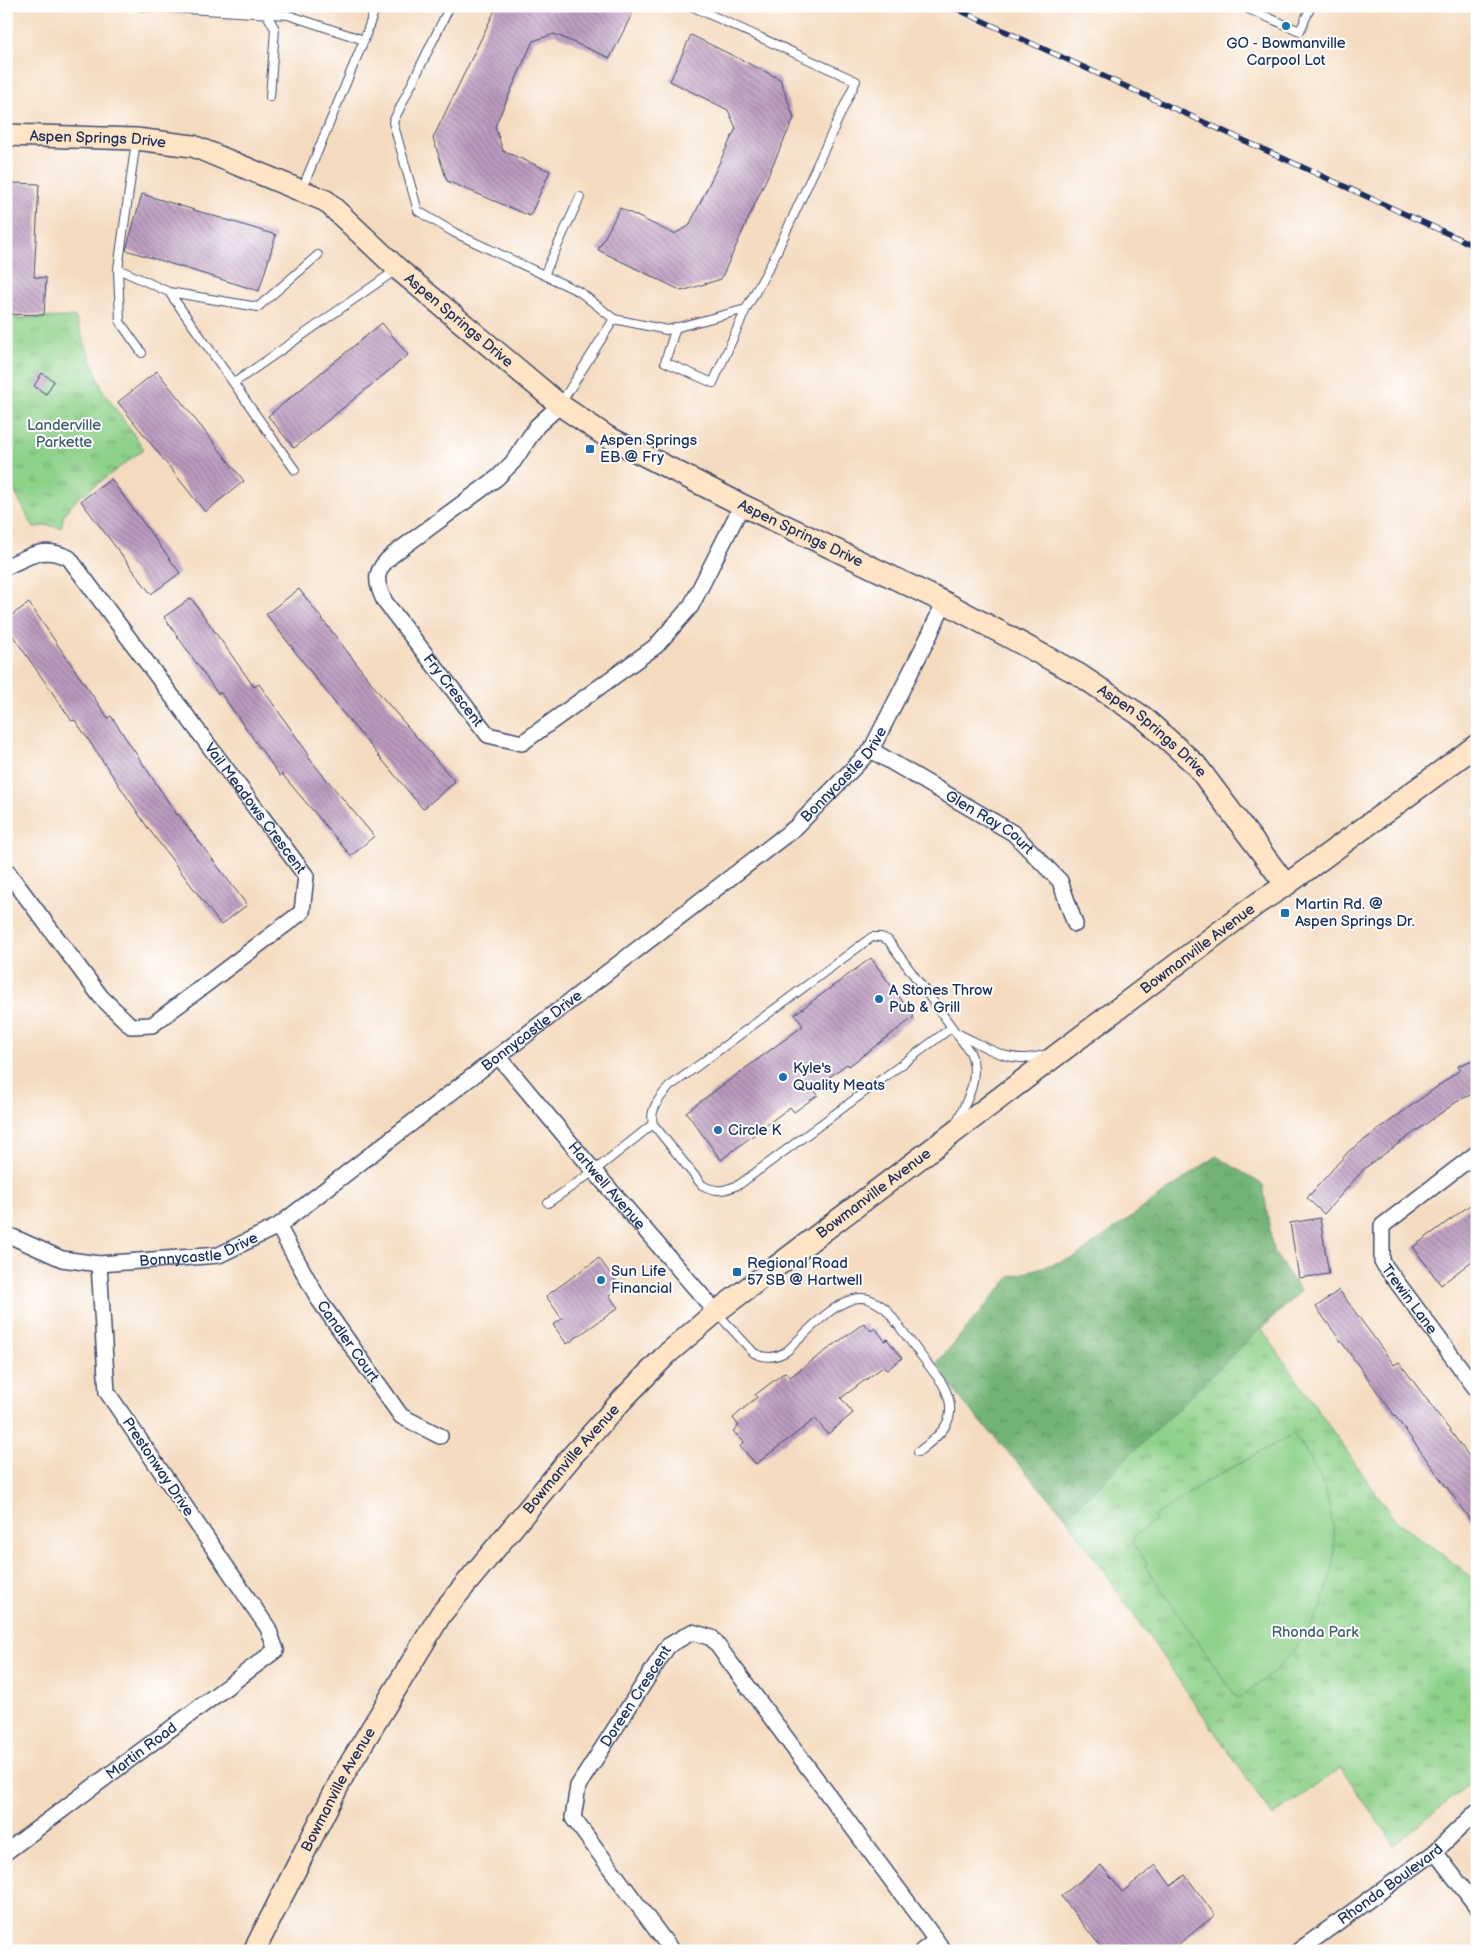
<svg xmlns="http://www.w3.org/2000/svg" width="1483" height="1957" viewBox="0 0 1483 1957" font-family="'Balsamiq Sans',sans-serif">
<style>
.forest{fill:url(#forest-crowns);stroke:#46716a}
.park{fill:url(#park-tufts);stroke:#548074}
.pitch{fill:#8ed189;stroke:#548074}
.building{fill:url(#building-back-hatch)}
.lines{fill:none;stroke-linecap:round;stroke-linejoin:round}
.lane-casing{stroke:#3c496d;stroke-width:10}
.street-casing{stroke:#3c496d;stroke-width:18}
.secondary-casing{stroke:#3c496d;stroke-width:24}
.lane{stroke:#fff;stroke-width:8}
.street{stroke:#fff;stroke-width:15}
.secondary{stroke:#ffe4c6;stroke-width:21}
.rail-casing{stroke:#1b2f5e;stroke-width:5.5}
.rail{stroke:#fff;stroke-width:4;stroke-dasharray:11;stroke-linecap:butt}
.poi-dot{fill:#1f6fb2;stroke:#fff;stroke-width:2}
.labels{text-anchor:middle;dominant-baseline:central;stroke-width:4;stroke-linejoin:round;paint-order:stroke}
.poi-label{font-size:15px;fill:#1b2f5e;stroke:#fff;text-anchor:start}
.street-label{font-size:15px;fill:#1b2f5e;stroke:#fff}
.park-label{font-size:15px;fill:#3e606b;stroke:#fff}
</style>
<defs>
<pattern id="forest-crowns" width="20" height="18" patternUnits="userSpaceOnUse" patternTransform="scale(1.25)"><rect width="20" height="18" fill="#72b375"/><path d="M2 6a3 3 0 1 1 6 0M12 15a3 3 0 1 1 6 0" fill="none" stroke="#5d9263"/></pattern>
<pattern id="park-tufts" width="24" height="20" patternUnits="userSpaceOnUse" patternTransform="scale(1.25)"><rect width="24" height="20" fill="#8ed189"/><path d="M3 7l-1-3M5 7V3M7 7l1-3M15 17l-1-3M17 17v-4M19 17l1-3" fill="none" stroke="#73aa73"/></pattern>
<pattern id="building-back-hatch" width="6" height="6" patternUnits="userSpaceOnUse" patternTransform="scale(1.25)"><rect width="6" height="6" fill="#bb9bbe"/><path d="M-1 5l2 2M0 0l6 6M5-1l2 2" fill="none" stroke="#977f9e"/></pattern>
</defs>
<rect width="100%" height="100%" fill="#fff"/>
<filter id="ink" filterUnits="userSpaceOnUse"><feTurbulence type="fractalNoise" baseFrequency=".02" numOctaves="2"/><feDisplacementMap in="SourceGraphic" scale="10" xChannelSelector="R" yChannelSelector="G"/><feConvolveMatrix kernelMatrix="1 2 1 2 8 2 1 2 1" color-interpolation-filters="sRGB"/></filter>
<filter id="wash" filterUnits="userSpaceOnUse"><feTurbulence type="fractalNoise" baseFrequency=".0096" numOctaves="4" result="noise"/><feDisplacementMap in="SourceGraphic" scale="20" xChannelSelector="R" yChannelSelector="G"/><feGaussianBlur stdDeviation="1.12" result="paint"/><feColorMatrix in="noise" values="0 0 0 0 0 0 0 0 0 0 0 0 0 0 0 0 0 1.4 0 .05"/><feComposite in="paint" operator="in"/></filter>
<g filter="url(#wash)">
<rect width="100%" height="100%" fill="#f4dbbf"/>
<path class="forest" d="M 1216,1156 L 1263,1185 L 1273,1251 L 1301,1291 L 1066,1517 L 964,1403 L 936,1364 L 1010,1277 L 1075,1257 Z"/>
<path class="park" d="M 75,317 L 103,391 L 144,449 L 77,499 L 64,514 L 61,528 L 47,525 L 34,528 L 6,476 L 6,318 Z
M 1261,1328 L 1394,1519 L 1477,1581 L 1477,1777 L 1394,1845 L 1341,1768 L 1273,1816 L 1066,1517 Z"/>
<path class="pitch" d="M 1293,1434 C 1351,1506 1347,1596 1283,1663 C 1269,1677 1253,1687 1238,1699 L 1145,1566 L 1147,1564 L 1133,1544 L 1134,1536 L 1155,1521 L 1153,1517 L 1211,1479 Z"/>
<g id="blocks">
<path class="building" d="M 497,6 L 636,6 L 610,58 L 554,34 L 533,41 L 495,126 L 503,151 L 550,171 L 530,216 L 447,181 L 433,138 Z
M 691,35 L 780,79 L 794,118 L 721,279 L 682,291 L 598,250 L 620,208 L 674,234 L 689,226 L 736,128 L 728,110 L 670,81 Z
M 12,183 L 39,184 L 34,277 L 46,278 L 44,315 L 6,314 Z
M 142,194 L 276,235 L 259,291 L 126,250 Z
M 382,323 L 408,355 L 294,448 L 268,416 Z
M 157,371 L 244,481 L 205,512 L 118,402 Z
M 42,373 L 54,381 L 46,394 L 34,386 Z
M 111,479 L 180,573 L 151,594 L 81,501 Z
M 299,589 L 383,698 L 455,782 L 423,809 L 339,708 L 266,614 Z
M 191,598 L 254,687 L 259,684 L 309,755 L 307,756 L 374,836 L 351,856 L 282,774 L 280,776 L 220,692 L 218,694 L 164,617 Z
M 29,603 L 108,718 L 111,716 L 177,815 L 178,814 L 247,905 L 221,925 L 148,828 L 75,720 L 72,721 L 6,626 L 6,619 Z
M 871,958 L 914,1017 L 849,1066 L 847,1064 L 813,1089 L 818,1095 L 794,1112 L 790,1107 L 721,1160 L 686,1112 L 803,1026 L 795,1014 Z
M 1477,1058 L 1477,1092 L 1459,1100 L 1365,1168 L 1324,1214 L 1307,1198 L 1349,1151 L 1460,1070 L 1458,1066 Z
M 1477,1200 L 1477,1257 L 1441,1285 L 1413,1247 Z
M 1320,1218 L 1329,1274 L 1299,1278 L 1290,1223 Z
M 599,1258 L 620,1287 L 609,1295 L 618,1308 L 567,1344 L 553,1325 L 562,1319 L 546,1296 Z
M 1339,1290 L 1394,1365 L 1399,1362 L 1477,1467 L 1477,1529 L 1316,1307 Z
M 864,1323 L 871,1331 L 875,1328 L 885,1341 L 887,1339 L 902,1358 L 887,1370 L 883,1367 L 841,1398 L 853,1413 L 828,1434 L 815,1419 L 756,1464 L 740,1446 L 744,1442 L 733,1431 L 739,1426 L 733,1418 L 757,1397 L 755,1395 L 785,1372 L 790,1377 Z
M 1101,1865 L 1122,1892 L 1156,1865 L 1171,1886 L 1185,1875 L 1215,1915 L 1170,1951 L 1104,1951 L 1061,1896 Z"/>
</g>
</g>
<g filter="url(#ink)">
<use href="#blocks" fill-opacity="0" stroke="#3c496d" stroke-width="1"/>
<g class="lines">
<g class="lane-casing">
<path id="lane" d="M 138,6 L 288,15 L 364,40 L 302,189
M 252,6 L 266,13 L 275,29 L 270,97
M 450,6 L 393,122 L 418,211 L 455,233 L 580,292 L 614,319 L 667,330 L 746,309 L 771,264 L 856,81 L 691,6
M 1241,6 L 1300,31 L 1311,6
M 364,40 L 376,6
M 136,141 L 118,269 L 120,322 L 142,353
M 118,269 L 169,292 L 258,307 L 318,255
M 544,275 L 580,197
M 169,292 L 295,470
M 676,327 L 665,362 L 713,383 L 746,309
M 234,383 L 396,270
M 561,403 L 614,319
M 951,1028 L 740,1184 C 725,1191 716,1193 702,1185 L 653,1124 C 649,1110 660,1097 669,1087 L 872,937 L 881,937 L 888,940 L 970,1052 C 981,1077 967,1101 956,1123
M 959,1034 C 991,1049 1009,1066 1047,1054
M 548,1203 L 594,1171 L 653,1124
M 717,1313 L 754,1353 C 766,1359 776,1358 787,1351 C 804,1335 837,1297 862,1298 C 871,1298 879,1304 886,1309 L 942,1383 C 961,1416 945,1432 918,1452"/>
</g>
<g class="street-casing">
<g id="street">
<path id="s1" d="M 560,405 L 537,426 L 513,462 L 497,478 L 395,553 C 375,569 373,579 385,602 L 488,735 L 522,743 L 656,646 L 691,606 L 742,505"/>
<path id="s2" d="M 6,567 C 30,556 43,545 69,558 L 306,876 L 302,912 L 152,1025 L 131,1026 L 101,997 L 6,870"/>
<path id="s3" d="M 871,750 L 1013,833 L 1060,881 L 1075,924"/>
<path id="s4" d="M 499,1057 L 594,1171 L 716,1312"/>
<path id="s5" d="M 1477,1153 L 1382,1226 L 1382,1262 L 1477,1390"/>
<path id="s6" d="M 278,1226 L 319,1300 L 401,1416 L 440,1436"/>
<path id="s7" d="M 6,1234 L 62,1259 L 99,1264 L 219,1255 L 278,1226 L 796,827 L 871,750 L 930,634 L 944,602"/>
<path id="s8" d="M 6,1852 L 276,1650 L 268,1628 L 107,1392 L 99,1264"/>
<path d="M 1435,1852 L 1477,1907"/>
<path id="s9" d="M 672,1951 L 573,1818 L 578,1786 L 668,1646 L 692,1632 L 712,1638 L 944,1951"/>
<path d="M 922,1951 L 936,1940"/>
<path id="s10" d="M 1298,1951 L 1435,1852 L 1477,1811"/>
</g>
</g>
<g class="secondary-casing">
<g id="secondary">
<path id="s11" d="M 6,135 L 136,139 L 193,146 L 326,201 L 398,269 L 560,405 L 606,436 L 742,505 L 944,602 L 1078,674 L 1143,717 L 1196,765 L 1286,885"/>
<path id="s12" d="M 254,1951 L 344,1774 L 441,1614 L 572,1456 L 623,1399 L 667,1354 L 716,1312 L 1258,903 L 1286,885 L 1477,745"/>
</g>
</g>
<use href="#lane" class="lane"/>
<use href="#street" class="street"/>
<use href="#secondary" class="secondary"/>
<g class="rail-casing">
<path id="rail" d="M 950,6 L 1477,247"/>
</g>
<use href="#rail" class="rail"/>
</g>
</g>
<g class="poi-dot">
<circle cx="1286" cy="26" r="5"/>
<rect x="585" y="444" width="10" height="10" rx="2.5"/>
<rect x="1280" y="908" width="10" height="10" rx="2.5"/>
<circle cx="879" cy="999" r="5"/>
<circle cx="783" cy="1077" r="5"/>
<circle cx="718" cy="1130" r="5"/>
<rect x="732" y="1267" width="10" height="10" rx="2.5"/>
<circle cx="601" cy="1280" r="5"/>
</g>
<g class="labels">
<g class="poi-label">
<text x="1286" y="43" text-anchor="middle">GO - Bowmanville<tspan x="1286" dy="17">Carpool Lot</tspan></text>
<text x="600" y="440">Aspen Springs<tspan x="600" dy="17">EB @ Fry</tspan></text>
<text x="1295" y="904">Martin Rd. @<tspan x="1295" dy="17">Aspen Springs Dr.</tspan></text>
<text x="889" y="990">A Stones Throw<tspan x="889" dy="17">Pub &amp; Grill</tspan></text>
<text x="793" y="1068">Kyle's<tspan x="793" dy="17">Quality Meats</tspan></text>
<text x="728" y="1130">Circle K</text>
<text x="747" y="1263">Regional Road<tspan x="747" dy="17">57 SB @ Hartwell</tspan></text>
<text x="611" y="1271">Sun Life<tspan x="611" dy="17">Financial</tspan></text>
</g>
<g class="street-label">
<text stroke="none"><textPath href="#s11" startOffset="92">Aspen Springs Drive</textPath></text>
<text stroke="none"><textPath href="#s11" startOffset="510">Aspen Springs Drive</textPath></text>
<text stroke="none"><textPath href="#s11" startOffset="915">Aspen Springs Drive</textPath></text>
<text stroke="none"><textPath href="#s1" startOffset="392">Fry Crescent</textPath></text>
<text stroke="none"><textPath href="#s11" startOffset="1320">Aspen Springs Drive</textPath></text>
<text stroke="none"><textPath href="#s7" startOffset="1010">Bonnycastle Drive</textPath></text>
<text stroke="none"><textPath href="#s2" startOffset="379">Vail Meadows Crescent</textPath></text>
<text stroke="none"><textPath href="#s3" startOffset="139">Glen Ray Court</textPath></text>
<text stroke="none"><textPath href="#s12" startOffset="1398">Bowmanville Avenue</textPath></text>
<text stroke="none"><textPath href="#s7" startOffset="605">Bonnycastle Drive</textPath></text>
<text stroke="none"><textPath href="#s4" startOffset="168">Hartwell Avenue</textPath></text>
<text stroke="none"><textPath href="#s12" startOffset="992">Bowmanville Avenue</textPath></text>
<text stroke="none"><textPath href="#s7" startOffset="200">Bonnycastle Drive</textPath></text>
<text stroke="none"><textPath href="#s5" startOffset="202">Trewin Lane</textPath></text>
<text stroke="none"><textPath href="#s6" startOffset="135">Candler Court</textPath></text>
<text stroke="none"><textPath href="#s12" startOffset="588">Bowmanville Avenue</textPath></text>
<text transform="translate(158 1467) rotate(56)">Prestonway Drive</text>
<text stroke="none"><textPath href="#s9" startOffset="305">Doreen Crescent</textPath></text>
<text stroke="none"><textPath href="#s8" startOffset="169">Martin Road</textPath></text>
<text stroke="none"><textPath href="#s12" startOffset="182">Bowmanville Avenue</textPath></text>
<text stroke="none"><textPath href="#s10" startOffset="114">Rhonda Boulevard</textPath></text>
</g>
<g class="park-label">
<text x="64" y="425">Landerville<tspan x="64" dy="17">Parkette</tspan></text>
<text x="1315" y="1632">Rhonda Park</text>
</g>
</g>
<rect width="1483" height="1957" fill="none" stroke="#fff" stroke-width="25"/>
</svg>
